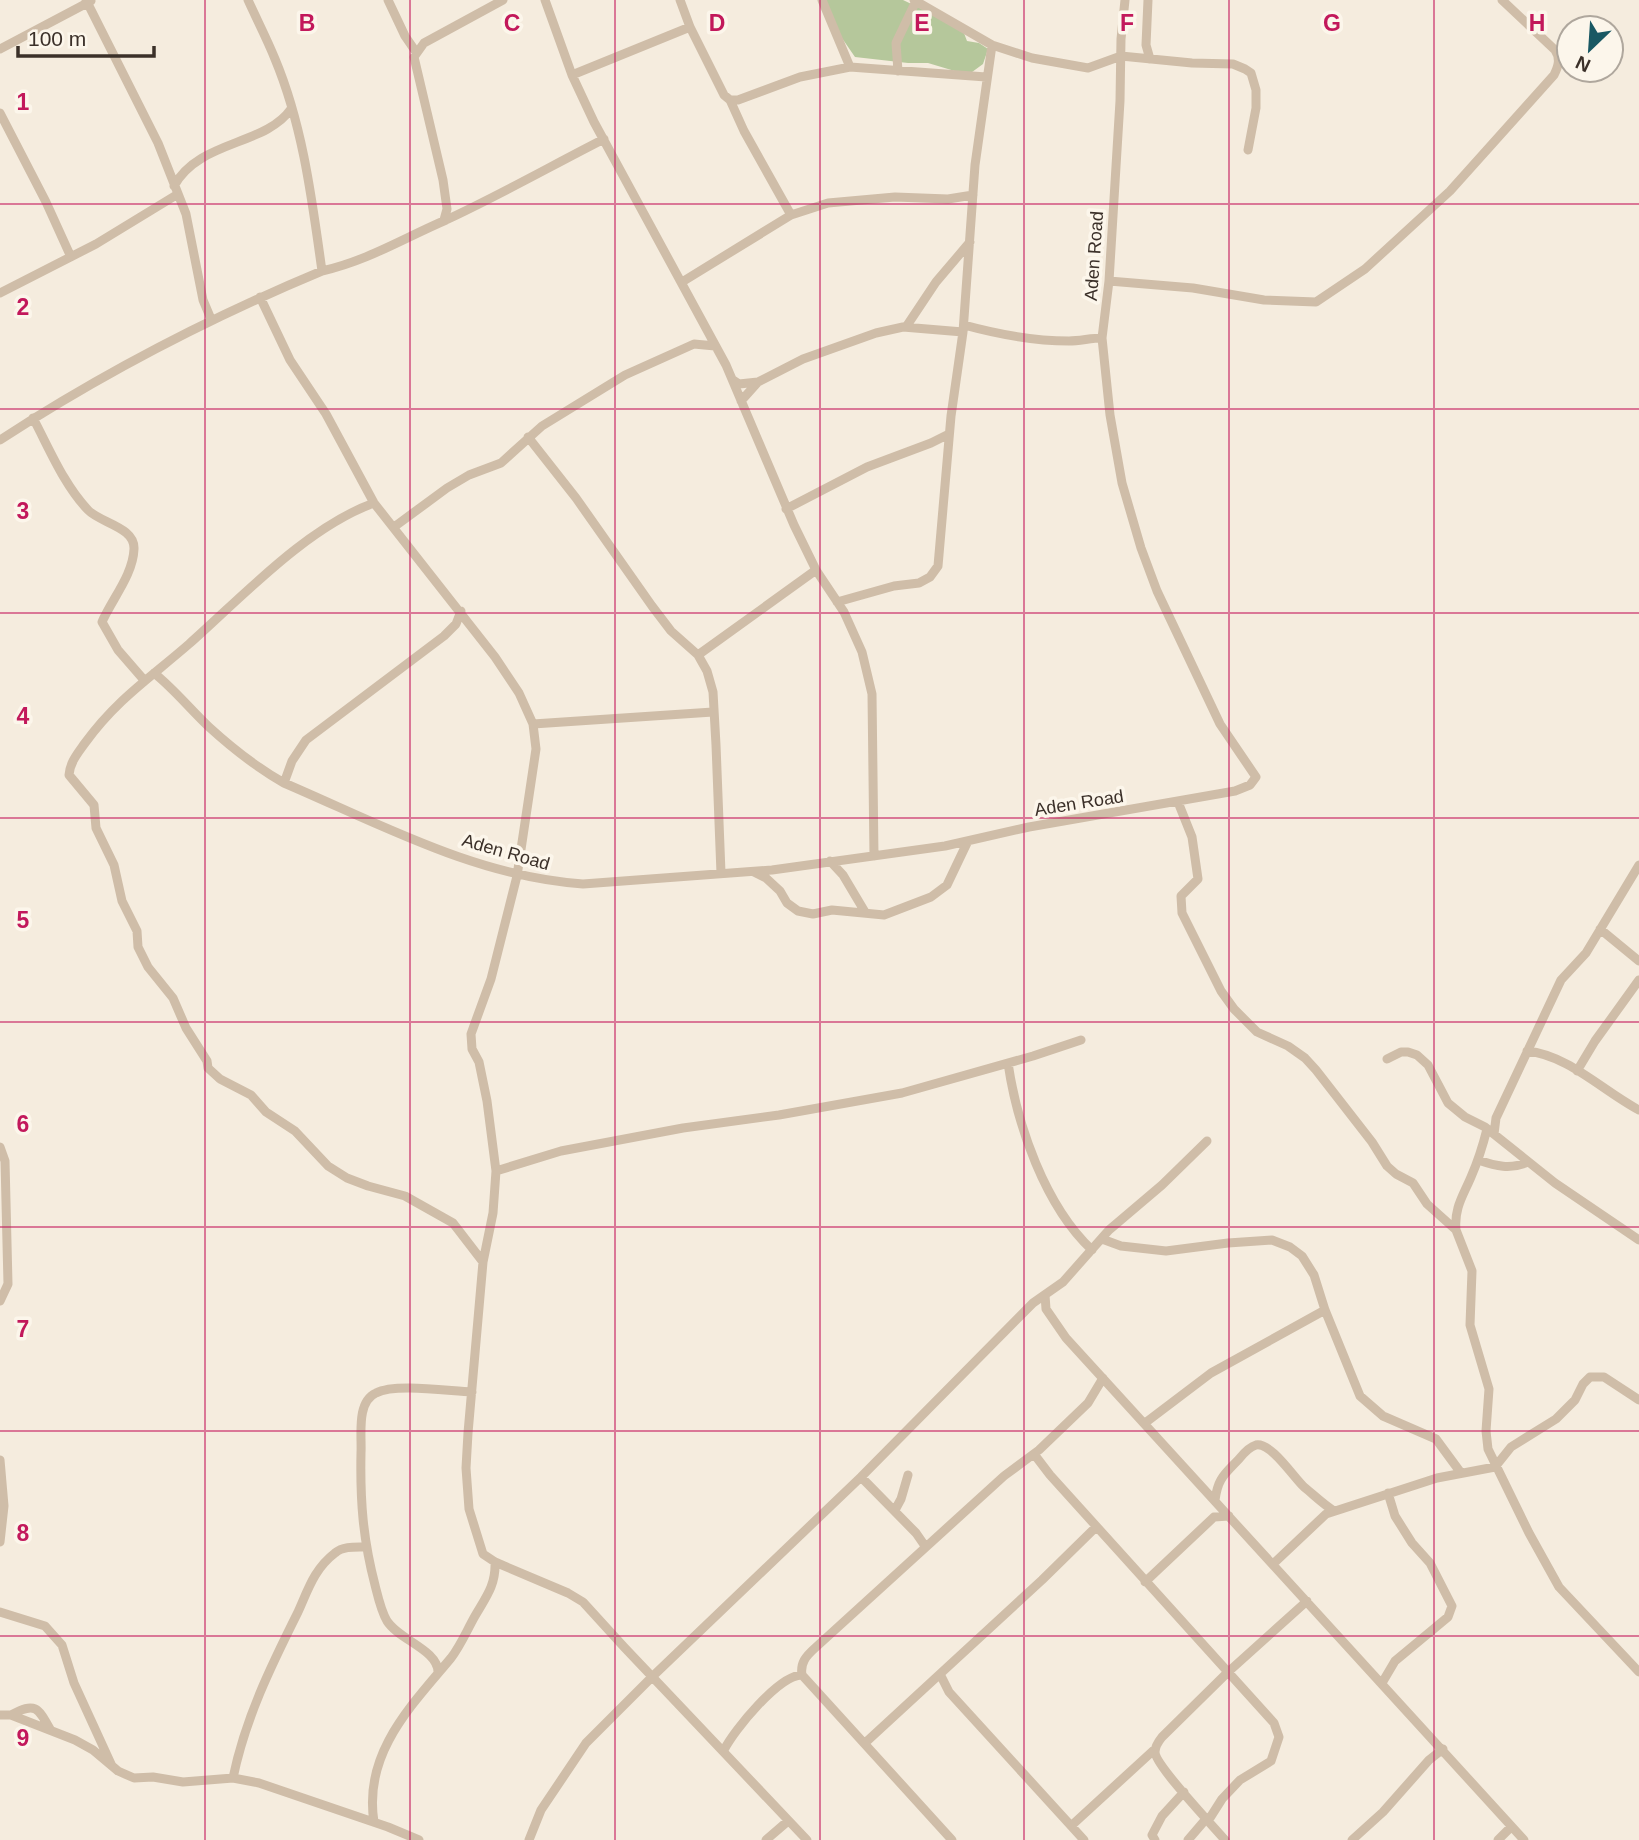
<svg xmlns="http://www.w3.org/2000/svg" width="1639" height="1840" viewBox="0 0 1639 1840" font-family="Arial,sans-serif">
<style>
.green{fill:#b5c79b}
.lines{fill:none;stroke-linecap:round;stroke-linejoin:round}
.minor{stroke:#cfbda8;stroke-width:9}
.grid{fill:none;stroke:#c2185b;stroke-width:2;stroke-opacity:0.55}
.labels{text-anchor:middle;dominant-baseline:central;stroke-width:7;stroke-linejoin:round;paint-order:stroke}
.street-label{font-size:18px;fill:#3b3029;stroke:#fcf6eb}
.grid-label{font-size:23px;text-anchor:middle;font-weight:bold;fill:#c2185b;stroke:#fcf6eb;stroke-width:7;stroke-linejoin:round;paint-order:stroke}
</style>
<rect width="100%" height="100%" fill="#f5ecde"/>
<path class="green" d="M 823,0 L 903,0 L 962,28 L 967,41 L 979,43 L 988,49 L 983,64 L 968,75 L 928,63 L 908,63 L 855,57 L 835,28 Z"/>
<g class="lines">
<path class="minor" d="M 86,0 L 158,143 L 186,214 L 203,300 L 211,319
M 248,0 C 257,20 267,39 275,59 C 303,126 312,200 322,271
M 388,0 L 405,36 L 416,52
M 545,0 L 572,75 L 594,122 L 726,365 L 794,525 L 816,570 L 844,612 L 862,652 L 872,694 L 874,856
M 680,0 L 690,27 L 724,95 L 730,100 L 738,100 L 800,77 L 850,67 L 986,77
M 822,0 L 850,67
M 914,0 L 992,45 L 1032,58 L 1088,68 L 1121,56 L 1192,63 L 1233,64 L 1245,69 L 1251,73 L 1256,90 L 1256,108 L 1248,150
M 1148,0 L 1146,45 L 1150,59
M 0,49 L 91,1
M 898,71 L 896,43 L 916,1
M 572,75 L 690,27
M 730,100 L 744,131 L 791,215
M 0,113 L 46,202 L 71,257
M 174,186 C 199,140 265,146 291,109
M 444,220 L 447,209 L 443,180 L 414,57 L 424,43 L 503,0
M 1109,281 L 1193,288 L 1264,300 L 1316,302 L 1365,269 L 1450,191 L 1554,75 C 1558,67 1561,59 1555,50 L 1502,0
M 682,282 L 791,215 L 828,203 L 895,197 L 948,199 L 973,195
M 0,293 L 96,244 L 178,194
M 260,297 L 290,360 L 326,414 L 374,503 L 495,657 L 519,693 L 533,724 L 536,749 L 517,876 L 491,979 L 471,1034 L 472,1049 L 479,1062 L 487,1101 L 496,1171 L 493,1213 L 483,1262 L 468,1433 L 466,1468 L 469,1509 L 483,1554 L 495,1562 L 568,1593 L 583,1602 L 624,1647 L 807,1840
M 964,325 C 997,334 1034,341 1069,341 C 1080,341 1091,338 1102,338
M 906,327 L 936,282 L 970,242
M 733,380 L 739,384 L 758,382 L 803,359 L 876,333 L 903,327 L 963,332
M 741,401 L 758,382
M 33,418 C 49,448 64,485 88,510 C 100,523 135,527 134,549 C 133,575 112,599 102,622 L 118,650 L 144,680
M 528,437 L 576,498 L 652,606 L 671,631 L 698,655 L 707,671 L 713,692 L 716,745 L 721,873
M 0,440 C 103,373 209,318 322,271 C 367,261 404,238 446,220 C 500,195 551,166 604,139
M 374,503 C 307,527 242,597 189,644 C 150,678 117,699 85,743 C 78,753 70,762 69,775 L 94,805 L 96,828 L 114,865 L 122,901 L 137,931 L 138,947 L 148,967 L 173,998 L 186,1028 L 207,1061 L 208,1068 L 220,1079 L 251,1095 L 266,1112 L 295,1131 L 328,1166 L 347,1178 L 368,1186 L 405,1196 L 453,1223 L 483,1262
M 786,509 L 867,467 L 931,443 L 949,434
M 394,527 L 447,488 L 469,475 L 501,463 L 542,426 L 625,375 L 694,344 L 715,346
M 837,602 L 894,586 L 919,583 L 930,577 L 938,566 L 951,416 L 963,332 L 975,165 L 992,45
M 698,655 L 816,570
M 154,673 C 174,689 190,709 209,727 C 232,748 256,767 284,783 C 380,824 477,877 583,884 L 772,870 L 945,846 L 1029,827 L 1235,791 L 1250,785 L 1256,777 L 1220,724 L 1157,591 L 1141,548 L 1122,483 L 1110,415 L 1102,338 L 1109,281 L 1120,101 L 1121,39 L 1125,0
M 533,724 L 713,712
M 284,783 L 292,761 L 306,740 L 444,636 L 456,624 L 461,611
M 1178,802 L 1192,837 L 1198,879 L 1181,896 L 1182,913 L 1221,991 L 1234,1009 L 1257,1032 L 1288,1046 L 1305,1058 L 1316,1070 L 1372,1142 L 1387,1166 L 1396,1174 L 1413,1183 L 1427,1204 L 1456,1230 L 1472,1271 L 1470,1325 L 1489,1389 L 1486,1431 L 1488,1449 L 1529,1533 L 1559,1587 L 1639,1672
M 830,861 L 843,875 L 865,912
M 754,872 L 766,878 L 780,891 L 787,903 L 798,911 L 813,914 L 832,910 L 884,915 L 931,897 L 947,885 L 967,843
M 1600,929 L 1639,961
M 1527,1051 C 1568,1055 1603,1091 1639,1110
M 1387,1059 L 1401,1052 L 1408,1052 L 1417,1055 L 1428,1065 L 1448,1103 L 1465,1117 L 1485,1127 L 1555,1183 L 1639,1240
M 1008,1063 C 1017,1125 1045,1206 1092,1250
M 1577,1071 L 1595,1041 L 1639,980
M 1494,1134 L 1496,1118 L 1561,980 L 1586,953 L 1639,865
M 0,1147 L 5,1161 L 8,1284 L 0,1301
M 1478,1160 C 1496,1166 1510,1170 1528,1162
M 496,1171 L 561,1151 L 683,1128 L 779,1115 L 902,1093 L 1033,1056 L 1081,1040
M 1456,1230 C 1454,1208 1463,1196 1471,1177 C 1478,1161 1483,1145 1487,1129
M 1102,1239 L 1121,1246 L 1166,1251 L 1228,1243 L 1272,1240 L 1290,1247 L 1302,1256 L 1314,1275 L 1325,1310 L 1360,1396 L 1383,1416 L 1436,1439 L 1461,1473
M 1045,1295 L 1046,1309 L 1066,1338 L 1524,1840
M 1145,1423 L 1211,1373 L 1325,1310
M 1034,1454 L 1050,1475 L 1274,1723 L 1279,1737 L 1271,1761 L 1240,1780 L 1222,1799 L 1208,1821
M 0,1460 L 4,1506 L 0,1542
M 861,1477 L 916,1533 L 925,1546
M 1215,1500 C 1218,1478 1224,1475 1239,1459 C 1243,1454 1249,1447 1256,1445 C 1271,1442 1294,1478 1304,1487 C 1314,1495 1323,1504 1334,1511
M 895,1510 L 901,1499 L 908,1475
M 1273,1564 L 1326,1514 L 1437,1478 L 1495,1467 L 1511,1447 L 1556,1419 L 1575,1400 L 1583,1384 L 1590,1377 L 1604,1377 L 1639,1400
M 1145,1582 L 1214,1517 L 1229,1516
M 0,1612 L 45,1626 L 62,1645 L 74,1683 L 112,1766
M 438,1672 C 438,1650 399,1640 387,1621 C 381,1611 378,1597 375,1585 C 363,1539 360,1501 361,1453 C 362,1436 356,1402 376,1393 C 395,1383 448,1391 472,1392
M 940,1674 L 949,1692 L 1084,1840
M 802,1675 C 800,1663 806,1656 815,1648 L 1004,1476 L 1039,1450 L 1088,1403 L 1103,1378
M 1382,1683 L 1395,1661 L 1448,1617 L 1452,1606 L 1430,1563 L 1412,1543 L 1395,1516 L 1388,1493
M 0,1715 L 11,1715 L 75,1740 L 93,1750 L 118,1771 L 134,1778 L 153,1777 L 183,1782 L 233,1778 L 259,1783 L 388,1827 L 419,1840
M 11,1715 C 35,1702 38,1707 50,1729
M 865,1743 L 1042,1580 L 1096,1527
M 724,1750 C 734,1730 779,1675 802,1675 L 952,1840
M 233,1778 C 245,1719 271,1666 298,1612 C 308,1590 314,1569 335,1553 C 343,1546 355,1547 366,1547
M 374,1822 C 363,1753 411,1706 451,1658 C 461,1645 467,1630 475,1616 C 486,1597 496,1585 495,1562
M 1071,1826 L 1155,1749
M 529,1840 L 541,1810 L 586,1743 L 653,1676 L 861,1477 L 1033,1303 L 1063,1282 L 1109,1230 L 1162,1185 L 1207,1141
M 766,1840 L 788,1821
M 1155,1840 L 1152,1835 L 1162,1816 L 1184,1792
M 1188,1840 L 1206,1819
M 1225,1840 C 1214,1827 1155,1765 1155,1752 C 1155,1747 1158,1742 1162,1737 L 1227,1673 L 1307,1601
M 1352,1840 L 1383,1812 L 1429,1760 L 1443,1749
M 1498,1840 L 1511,1827"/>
</g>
<path class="grid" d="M 205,0 L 205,1840M 410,0 L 410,1840M 615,0 L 615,1840M 820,0 L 820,1840M 1024,0 L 1024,1840M 1229,0 L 1229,1840M 1434,0 L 1434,1840M 0,204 L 1639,204M 0,409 L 1639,409M 0,613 L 1639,613M 0,818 L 1639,818M 0,1022 L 1639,1022M 0,1227 L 1639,1227M 0,1431 L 1639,1431M 0,1636 L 1639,1636"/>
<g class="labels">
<g class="street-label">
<text transform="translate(1094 256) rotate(-86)">Aden Road</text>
<text transform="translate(1079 803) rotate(-9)">Aden Road</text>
<text transform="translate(506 852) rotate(16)">Aden Road</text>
</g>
</g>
<g class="grid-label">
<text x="307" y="31">B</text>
<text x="512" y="31">C</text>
<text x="717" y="31">D</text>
<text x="922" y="31">E</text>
<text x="1127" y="31">F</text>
<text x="1332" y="31">G</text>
<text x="1537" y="31">H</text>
<text x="23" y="110">1</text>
<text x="23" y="315">2</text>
<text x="23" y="519">3</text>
<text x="23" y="724">4</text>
<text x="23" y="928">5</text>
<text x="23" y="1132">6</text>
<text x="23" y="1337">7</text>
<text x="23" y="1541">8</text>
<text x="23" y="1746">9</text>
</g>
<g transform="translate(1590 49) rotate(205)"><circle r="33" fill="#fcf6eb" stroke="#afa79d" stroke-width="2"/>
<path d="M0-5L12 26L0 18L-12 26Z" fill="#195863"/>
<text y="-10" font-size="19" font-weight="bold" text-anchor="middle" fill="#3b3029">N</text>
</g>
<path d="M18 46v10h136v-10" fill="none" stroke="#3b3029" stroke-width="3.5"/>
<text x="28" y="46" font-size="21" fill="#3b3029" stroke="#fcf6eb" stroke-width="5" paint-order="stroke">100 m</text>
</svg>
